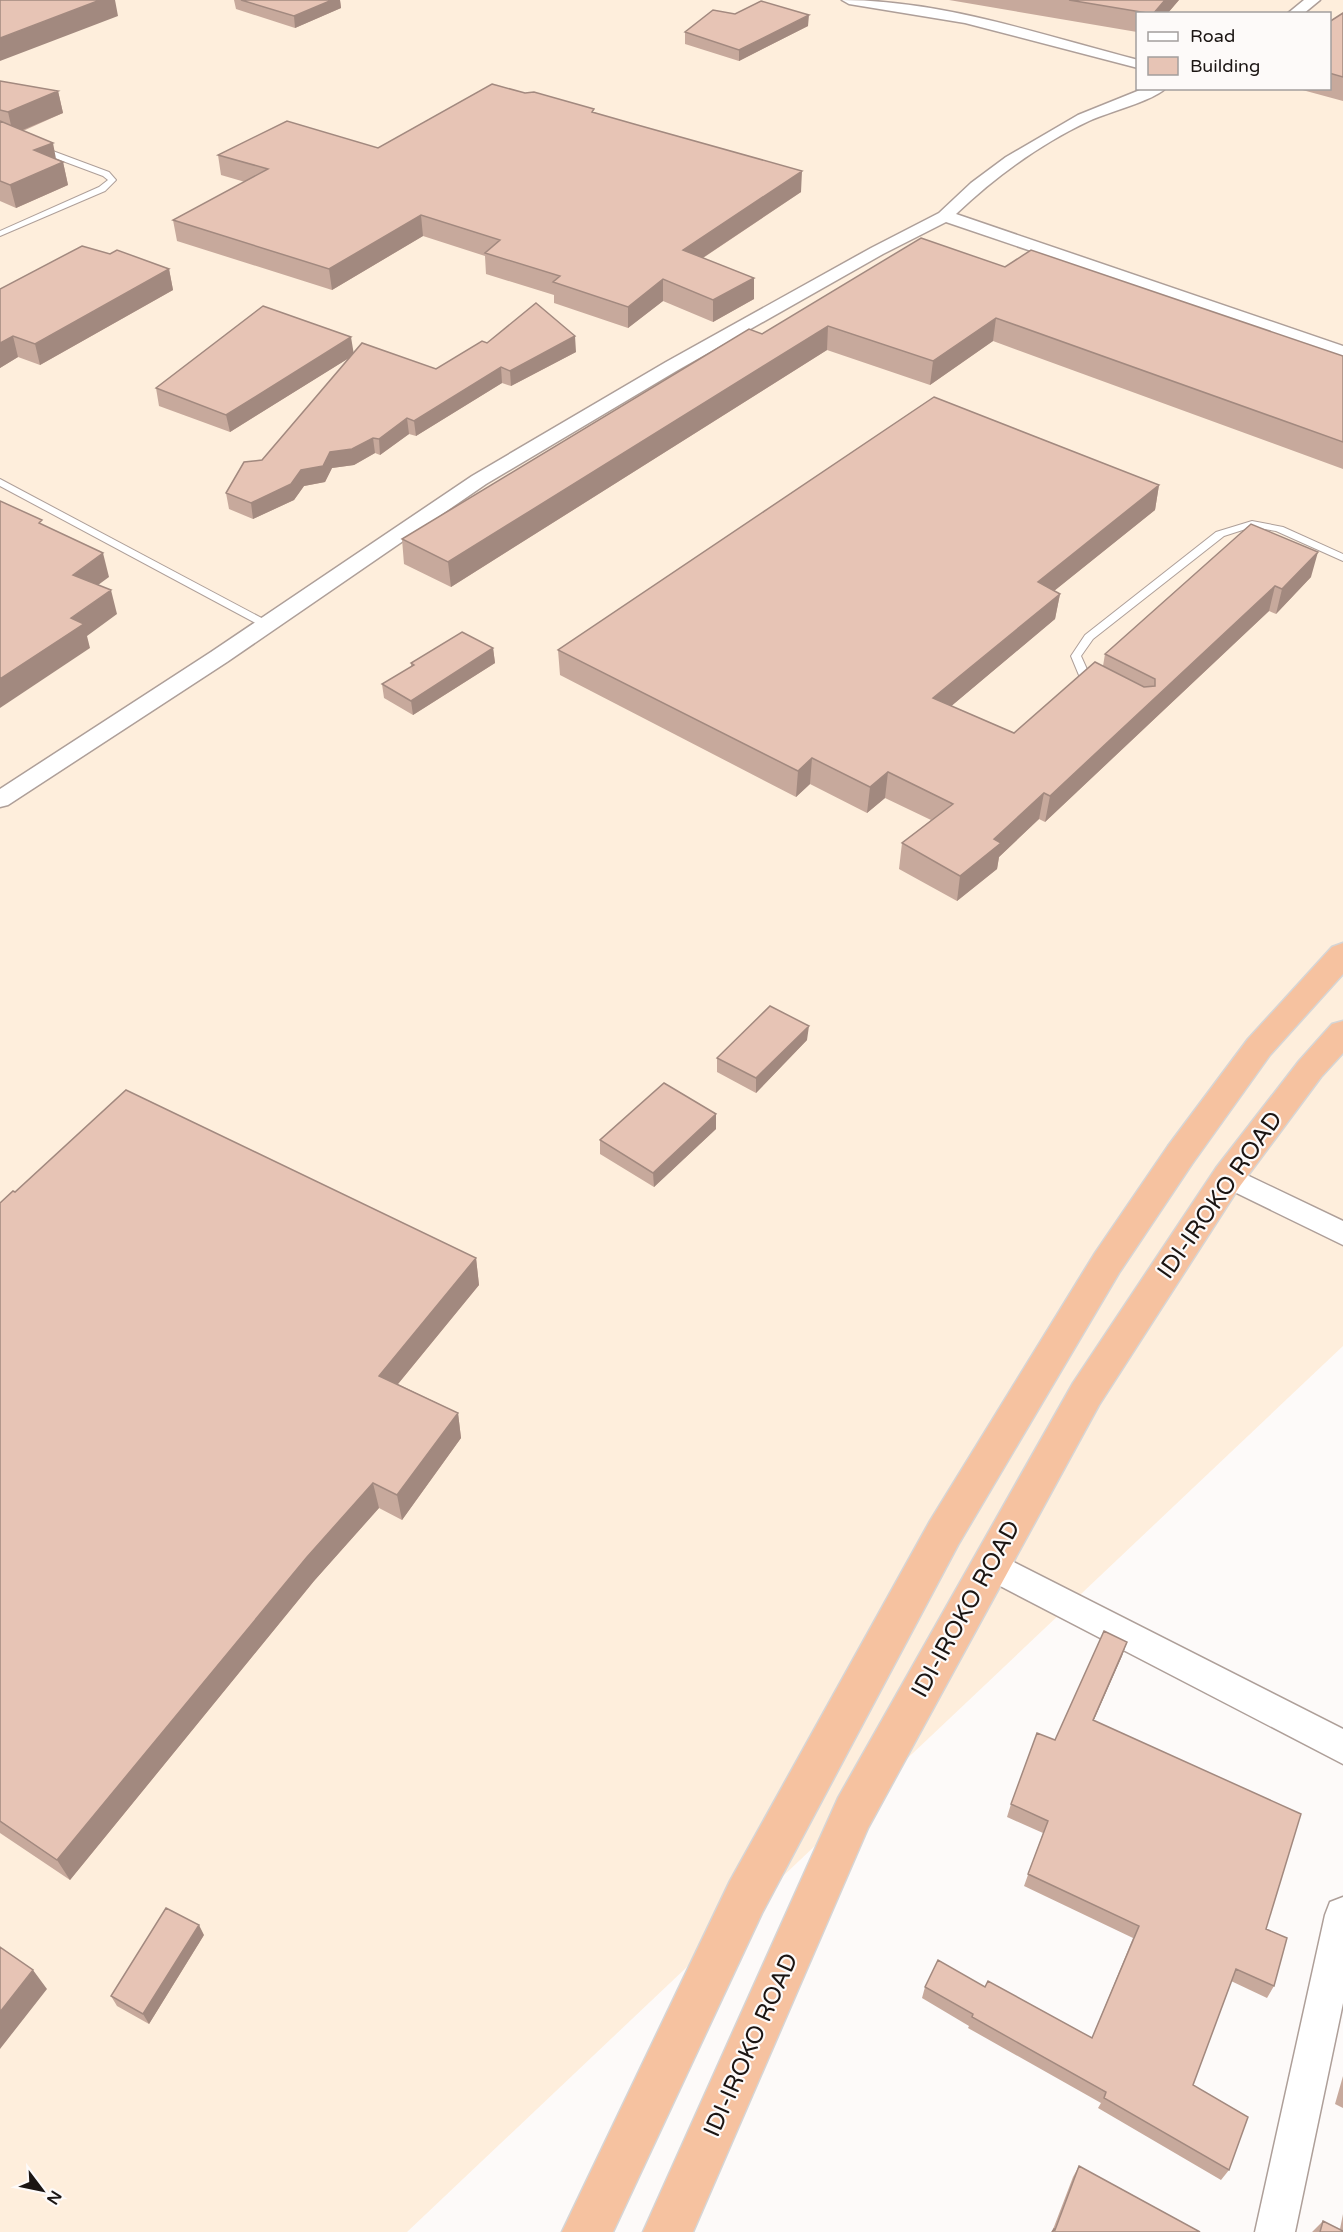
<svg xmlns="http://www.w3.org/2000/svg" width="1343" height="2232" viewBox="0 0 1343 2232" font-family="'Varela Round',sans-serif">
<style>
.industrial{fill:#feeedc;fill-rule:evenodd}
.lines{fill:none;stroke-linecap:round;stroke-linejoin:round}
.service-casing{stroke:#ae9f99;stroke-width:2}
.minor-casing{stroke:#ae9f99;stroke-width:3}
.trunk-casing{stroke:#d6d5d5;stroke-width:3}
.service{fill:#fff;fill-rule:evenodd}
.minor{fill:#fff;fill-rule:evenodd}
.trunk{fill:#f6c2a0;fill-rule:evenodd}
.wall{fill:#c7a99c}
.shaded-wall{fill:#a2897f}
.building{fill:#e7c4b5;stroke:#a2897f;stroke-width:1.5}
.labels{text-anchor:middle;dominant-baseline:central;stroke-width:4.5;stroke-linejoin:round;paint-order:stroke}
.near-street-label{font-size:24px;fill:#1b1513;stroke:#fdfaf9}
</style>
<rect width="100%" height="100%" fill="#fdfaf9"/>
<path class="industrial" d="M 0,0 L 1343,0 L 1343,1346 L 407,2232 L 0,2232 ZM 1138,14 L 1330,14 L 1330,88 L 1138,88 Z"/>
<g class="lines">
<g class="service-casing">
<path id="service" d="M 36,147 L 42,147 L 109,172 L 116,180 L 105,191 L 0,236 L 0,231 L 99,187 L 108,180 L 103,176 L 36,151 Z
M 0,479 L 271,623 L 272,625 L 267,628 L 263,627 L 0,486 Z
M 1252,521 L 1283,527 L 1343,554 L 1343,561 L 1276,531 L 1252,527 L 1224,536 L 1093,639 L 1081,656 L 1090,676 L 1100,683 L 1095,686 L 1081,680 L 1071,656 L 1085,635 L 1216,532 Z"/>
</g>
<g class="minor-casing">
<path id="minor" d="M 842,0 C 942,0 1041,35 1138,60 L 1138,68 L 965,23 L 849,4 Z
M 1304,0 L 1320,0 L 1303,14 L 1287,14 Z
M 1145,88 L 1166,88 C 1153,101 1108,112 1089,121 C 1040,144 995,177 956,214 L 1343,346 L 1343,357 L 946,222 L 883,254 L 678,370 L 486,484 L 227,662 L 8,805 L 0,807 L 0,789 L 211,652 L 472,476 L 666,362 L 871,248 L 939,213 L 971,183 L 1006,157 L 1078,115 Z
M 1228,1166 L 1343,1221 L 1343,1245 L 1218,1184 L 1214,1177 L 1218,1170 Z
M 990,1550 L 1343,1729 L 1343,1764 L 979,1575 L 974,1565 L 979,1555 Z
M 1343,1897 L 1343,2003 L 1295,2232 L 1255,2232 L 1325,1915 L 1330,1902 Z"/>
</g>
<g class="trunk-casing">
<path id="trunk" d="M 1343,943 L 1343,974 L 1270,1055 L 1192,1164 L 1119,1273 L 958,1545 L 762,1913 L 613,2232 L 562,2232 L 730,1881 L 930,1521 L 1095,1253 L 1168,1146 L 1248,1039 L 1332,947 Z
M 1343,1021 L 1343,1053 L 1321,1077 L 1240,1186 L 1099,1405 L 868,1828 L 693,2232 L 643,2232 L 838,1798 L 1073,1383 L 1216,1168 L 1299,1061 L 1332,1024 Z"/>
</g>
<use href="#service" class="service"/>
<use href="#minor" class="minor"/>
<use href="#trunk" class="trunk"/>
</g>
<path class="wall" d="M 234,0 L 340,0 L 341,8 L 295,28 L 236,9 Z
M 949,0 L 1179,0 L 1167,14 L 1137,14 L 1137,32 Z
M 1343,13 L 1343,101 L 1295,88 L 1329,88 L 1329,22 Z
M 735,14 L 808,26 L 739,61 L 685,44 L 685,32 Z
M 0,81 L 58,91 L 63,113 L 23,131 L 56,159 L 63,162 L 68,185 L 16,208 L 0,201 Z
M 594,112 L 801,192 L 703,258 L 754,278 L 754,299 L 713,322 L 663,301 L 628,328 L 554,303 L 554,295 L 486,274 L 485,256 L 423,236 L 332,290 L 177,241 L 173,220 L 245,182 L 221,175 L 218,155 L 378,148 Z
M 110,254 L 169,269 L 173,290 L 40,365 L 18,357 L 0,368 L 0,289 Z
M 1005,267 L 1343,356 L 1343,469 L 993,341 L 930,385 L 827,350 L 451,587 L 404,564 L 402,539 L 762,334 Z
M 487,343 L 576,352 L 511,386 L 502,383 L 416,436 L 409,434 L 380,455 L 375,453 L 354,465 L 332,468 L 325,482 L 304,486 L 294,500 L 253,519 L 229,509 L 226,493 L 262,460 L 350,357 L 230,432 L 159,406 L 156,388 L 353,353 L 436,369 Z
M 1159,485 L 1155,510 L 1054,591 L 1060,594 L 1055,619 L 951,706 L 1014,733 L 1103,666 L 1105,654 L 1251,524 L 1311,577 L 1276,614 L 1269,611 L 1045,822 L 1039,819 L 999,857 L 997,869 L 957,901 L 899,869 L 902,843 L 931,820 L 885,798 L 867,813 L 810,784 L 796,797 L 560,675 L 558,650 Z
M 493,648 L 495,663 L 413,715 L 384,698 L 382,684 L 411,667 L 411,663 Z
M 807,1040 L 756,1093 L 717,1072 L 717,1058 Z
M 716,1129 L 654,1187 L 600,1154 L 600,1140 Z
M 15,1192 L 476,1258 L 479,1285 L 398,1384 L 458,1413 L 461,1438 L 402,1520 L 379,1508 L 314,1581 L 70,1880 L 0,1833 L 0,1203 Z
M 1127,1642 L 1122,1656 L 1094,1720 L 1266,1929 L 1274,1986 L 1267,1998 L 1231,1981 L 1193,2085 L 1229,2170 L 1221,2180 L 1098,2108 L 1101,2103 L 968,2028 L 969,2026 L 922,1998 L 925,1987 L 985,1987 L 1092,2038 L 1133,1938 L 1024,1886 L 1043,1833 L 1007,1817 L 1011,1804 L 1055,1740 Z
M 204,1935 L 149,2024 L 117,2006 L 111,1996 Z
M 1343,2076 L 1343,2108 L 1335,2104 Z
M 1079,2166 L 1200,2232 L 1052,2232 L 1073,2177 Z
M 1343,2214 L 1343,2232 L 1312,2232 L 1323,2221 L 1340,2229 Z"/>
<path class="shaded-wall" d="M 100,0 L 115,0 L 118,16 L 0,61 L 0,38 Z
M 332,0 L 340,0 L 341,8 L 295,28 L 294,16 Z
M 1165,0 L 1179,0 L 1167,14 L 1153,14 Z
M 809,15 L 808,26 L 739,61 L 739,50 Z
M 58,91 L 63,113 L 13,134 L 8,112 Z
M 53,143 L 57,164 L 63,162 L 68,185 L 16,208 L 10,185 L 34,150 Z
M 802,171 L 801,192 L 683,271 L 683,250 Z
M 421,215 L 423,236 L 332,290 L 329,269 Z
M 169,269 L 173,290 L 40,365 L 35,344 Z
M 754,278 L 754,299 L 713,322 L 713,300 Z
M 663,279 L 663,301 L 628,328 L 628,307 Z
M 996,318 L 993,341 L 930,385 L 933,361 Z
M 828,326 L 827,350 L 451,587 L 448,562 Z
M 13,336 L 18,357 L 0,368 L 0,343 Z
M 575,336 L 576,352 L 511,386 L 510,371 Z
M 351,337 L 354,355 L 230,432 L 226,415 Z
M 501,367 L 502,383 L 416,436 L 414,421 Z
M 407,418 L 409,434 L 380,455 L 379,439 Z
M 373,438 L 375,453 L 354,465 L 332,468 L 325,482 L 304,486 L 294,500 L 253,519 L 251,503 L 330,452 Z
M 1159,485 L 1155,510 L 1034,607 L 1038,582 Z
M 1318,552 L 1311,577 L 1276,614 L 1282,589 Z
M 103,553 L 109,577 L 79,599 L 73,575 Z
M 1275,586 L 1269,611 L 1045,822 L 1050,796 Z
M 111,590 L 117,614 L 87,636 L 90,648 L 0,708 L 0,679 L 71,618 Z
M 1060,594 L 1055,619 L 930,724 L 933,698 Z
M 493,648 L 495,663 L 413,715 L 411,701 Z
M 812,758 L 810,784 L 796,797 L 798,771 Z
M 888,772 L 885,798 L 867,813 L 870,787 Z
M 1044,793 L 1039,819 L 999,857 L 997,869 L 957,901 L 960,876 L 994,839 Z
M 809,1026 L 807,1040 L 756,1093 L 756,1078 Z
M 716,1114 L 716,1129 L 654,1187 L 653,1173 Z
M 476,1258 L 479,1285 L 384,1401 L 379,1376 Z
M 458,1413 L 461,1438 L 402,1520 L 397,1495 Z
M 373,1483 L 379,1508 L 314,1581 L 70,1880 L 57,1860 L 307,1557 Z
M 1127,1642 L 1122,1656 L 1088,1733 L 1093,1720 Z
M 199,1925 L 204,1935 L 149,2024 L 143,2014 Z
M 33,1970 L 47,1989 L 0,2049 L 0,2012 Z"/>
<path class="building" d="M 0,0 L 100,0 L 0,38 Z
M 241,0 L 332,0 L 294,16 Z
M 1069,0 L 1165,0 L 1153,14 Z
M 761,1 L 809,15 L 739,50 L 685,32 L 713,10 L 735,14 Z
M 1343,13 L 1343,77 L 1329,73 L 1329,22 Z
M 0,81 L 58,91 L 8,112 L 0,110 Z
M 492,84 L 525,93 L 534,92 L 594,109 L 592,112 L 634,124 L 802,171 L 683,250 L 754,278 L 713,300 L 663,279 L 628,307 L 553,282 L 560,276 L 485,253 L 500,240 L 421,215 L 329,269 L 173,220 L 268,169 L 218,155 L 287,121 L 378,148 Z
M 0,121 L 53,143 L 34,150 L 63,162 L 10,185 L 0,181 Z
M 921,238 L 1005,267 L 1031,250 L 1343,356 L 1343,442 L 996,318 L 933,361 L 828,326 L 448,562 L 402,539 L 749,329 L 762,334 Z
M 82,246 L 110,254 L 117,250 L 169,269 L 35,344 L 13,336 L 0,343 L 0,289 Z
M 536,303 L 575,336 L 510,371 L 501,367 L 414,421 L 407,418 L 379,439 L 373,438 L 352,449 L 330,452 L 323,466 L 301,470 L 291,484 L 251,503 L 226,493 L 244,462 L 262,460 L 362,343 L 436,369 L 482,341 L 487,343 Z
M 263,306 L 351,337 L 226,415 L 156,388 Z
M 934,397 L 1159,485 L 1038,582 L 1060,594 L 933,698 L 1014,733 L 1095,662 L 1144,687 L 1155,686 L 1155,679 L 1105,654 L 1251,524 L 1318,552 L 1282,589 L 1275,586 L 1050,796 L 1044,793 L 994,839 L 1001,843 L 960,876 L 902,843 L 953,804 L 888,772 L 870,787 L 812,758 L 798,771 L 558,650 Z
M 0,501 L 42,520 L 39,523 L 103,553 L 73,575 L 111,590 L 71,618 L 84,624 L 0,679 Z
M 462,632 L 493,648 L 411,701 L 382,684 L 414,665 L 411,663 Z
M 770,1006 L 809,1026 L 756,1078 L 717,1058 Z
M 664,1083 L 716,1114 L 653,1173 L 600,1140 Z
M 126,1090 L 476,1258 L 379,1376 L 458,1413 L 397,1495 L 373,1483 L 307,1557 L 57,1860 L 0,1821 L 0,1203 L 13,1191 L 15,1192 Z
M 1104,1631 L 1127,1642 L 1093,1720 L 1301,1814 L 1266,1929 L 1287,1938 L 1274,1986 L 1236,1969 L 1193,2085 L 1248,2117 L 1229,2170 L 1104,2098 L 1106,2092 L 972,2017 L 973,2014 L 925,1987 L 938,1960 L 985,1987 L 988,1981 L 1092,2038 L 1139,1926 L 1028,1874 L 1048,1821 L 1011,1804 L 1037,1733 L 1055,1740 Z
M 166,1908 L 199,1925 L 143,2014 L 111,1996 Z
M 0,1947 L 33,1970 L 0,2012 Z
M 1079,2166 L 1200,2232 L 1052,2232 L 1054,2229 L 1055,2230 Z
M 1323,2221 L 1343,2231 L 1343,2232 L 1320,2232 Z"/>
<g class="labels">
<g class="near-street-label">
<text transform="translate(1220 1195) rotate(-55)">IDI-IROKO ROAD</text>
<text transform="translate(966 1609) rotate(-61)">IDI-IROKO ROAD</text>
<text transform="translate(751 2045) rotate(-66)">IDI-IROKO ROAD</text>
</g>
</g>
<rect x="1136" y="12" width="195" height="78" fill="#fdfaf9" stroke="#a39e9d" stroke-width="1.5"/>
<rect x="1148" y="32" width="30" height="9" fill="#ffffff" stroke="#a39e9d" stroke-width="1.5"/>
<text x="1190" y="42" font-size="18" fill="#1b1513">Road</text>
<rect x="1148" y="57" width="30" height="18" fill="#e7c4b5" stroke="#a39e9d" stroke-width="1.5"/>
<text x="1190" y="72" font-size="18" fill="#1b1513">Building</text>
<g transform="translate(42 2190) rotate(122)" stroke="#fdfaf9" stroke-width="4.5" paint-order="stroke">
<path d="M0-4.5L10 22L0 15L-10 22Z" fill="#1b1513"/>
<text y="-9" font-size="16" font-weight="bold" text-anchor="middle" fill="#1b1513">N</text>
</g>
</svg>
